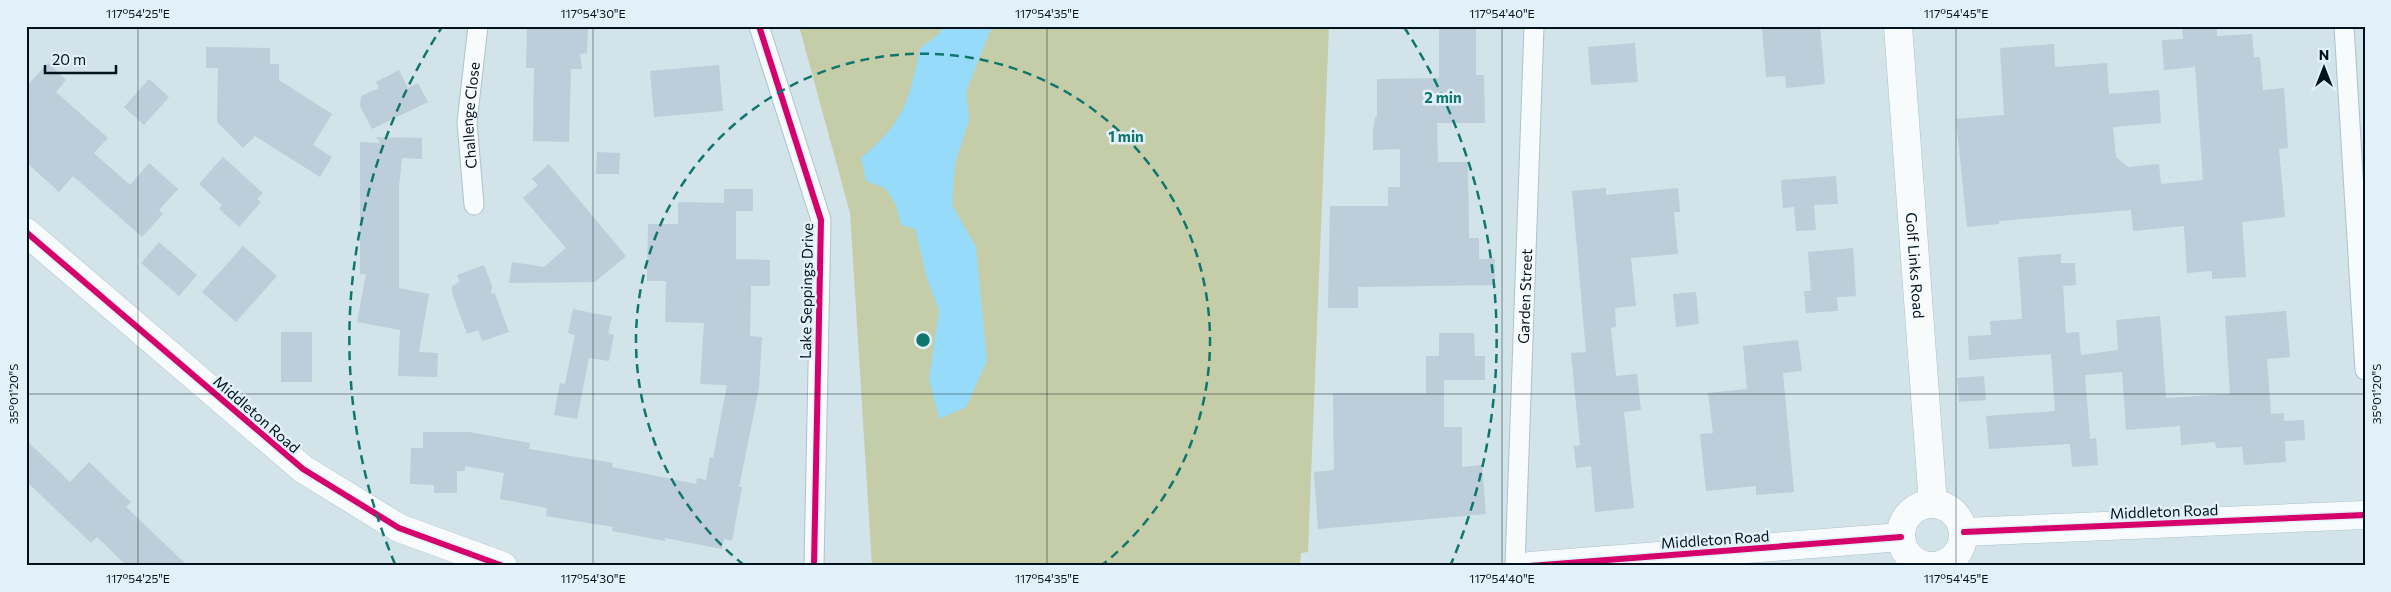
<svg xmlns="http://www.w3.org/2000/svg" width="2391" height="592" viewBox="0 0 2391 592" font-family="Commissioner,sans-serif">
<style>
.green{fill:#c5cca8}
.water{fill:#96dbf9}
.building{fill:#bdcdd9}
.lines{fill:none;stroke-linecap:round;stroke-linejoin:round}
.street-casing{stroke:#acc3cd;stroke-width:21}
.secondary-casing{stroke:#acc3cd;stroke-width:29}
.street{stroke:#f8fbfc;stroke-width:19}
.secondary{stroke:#f8fbfc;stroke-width:28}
.cycleway-casing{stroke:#e2f1f9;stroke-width:9}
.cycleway{stroke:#d6006c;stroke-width:6}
.ticks{fill:none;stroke:#00131d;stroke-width:1;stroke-opacity:0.45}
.ring{fill:none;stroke:#0f766e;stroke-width:2.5;stroke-dasharray:9 6}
.labels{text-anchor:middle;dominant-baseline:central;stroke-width:5;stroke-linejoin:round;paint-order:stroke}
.street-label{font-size:15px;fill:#00131d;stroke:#e2f1f9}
.centre{fill:#0f766e;stroke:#e2f1f9;stroke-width:2.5}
.ring-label{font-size:15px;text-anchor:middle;font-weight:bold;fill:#0f766e;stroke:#e2f1f9;stroke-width:5;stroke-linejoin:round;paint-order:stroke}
.neatline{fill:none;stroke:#00131d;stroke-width:2}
.ticks-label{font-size:12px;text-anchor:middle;fill:#00131d}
</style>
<rect width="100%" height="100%" fill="#d2e3ea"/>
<path class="green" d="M 799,26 L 1329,26 L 1308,552 L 1301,553 L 1300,566 L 872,566 L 850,213 Z"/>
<path class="water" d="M 943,26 L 992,26 L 966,92 L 969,120 L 955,164 L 952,205 L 976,247 L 987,361 L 966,407 L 939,419 L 929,379 L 939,310 L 927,279 L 915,229 L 901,225 L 896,205 L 885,188 L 866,181 L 861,158 C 904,122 909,102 920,48 L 939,34 Z"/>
<path class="building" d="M 527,26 L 588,26 L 587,53 L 580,54 L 582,69 L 571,69 L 569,142 L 533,141 L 534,68 L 526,68 Z
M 1805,26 L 1820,26 L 1825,84 L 1786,88 L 1785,76 L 1766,77 L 1762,29 Z
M 2203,26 L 2217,26 L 2217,36 L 2252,34 L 2254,57 L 2260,57 L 2263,90 L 2284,88 L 2288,148 L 2279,149 L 2285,217 L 2242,222 L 2246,277 L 2212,279 L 2212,271 L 2187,273 L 2184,226 L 2133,231 L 2131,210 L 1999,221 L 1999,224 L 1967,227 L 1956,119 L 2004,115 L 2000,48 L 2054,44 L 2055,67 L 2107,63 L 2109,94 L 2159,90 L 2161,123 L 2113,127 L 2116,157 L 2128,167 L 2159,164 L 2161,184 L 2203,180 L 2195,67 L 2164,70 L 2162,40 L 2183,39 L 2182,28 Z
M 1439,27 L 1476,27 L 1476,75 L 1484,75 L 1485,123 L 1437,123 L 1438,162 L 1468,162 L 1469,238 L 1479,238 L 1479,259 L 1495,259 L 1495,285 L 1358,287 L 1358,308 L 1328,308 L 1330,206 L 1388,206 L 1388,187 L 1400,187 L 1400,149 L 1373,150 L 1373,130 L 1375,117 L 1377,117 L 1377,79 L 1439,78 Z
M 1635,43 L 1638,82 L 1591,85 L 1588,47 Z
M 206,47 L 270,48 L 270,64 L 279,64 L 279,80 L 332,114 L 313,145 L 332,157 L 320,177 L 255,136 L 243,148 L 217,122 L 218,68 L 206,68 Z
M 48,63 L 66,80 L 56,92 L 108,138 L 94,153 L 130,185 L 149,163 L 178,189 L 159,210 L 163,214 L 142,237 L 73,176 L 59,192 L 26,162 L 26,87 Z
M 719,65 L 723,111 L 654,117 L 650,71 Z
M 399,70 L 408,88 L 418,83 L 428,102 L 372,129 L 360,106 L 361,96 L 379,88 L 376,82 Z
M 149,79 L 169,97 L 144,125 L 124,107 Z
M 376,137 L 422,138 L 422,159 L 402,158 L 399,187 L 399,288 L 429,294 L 419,352 L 438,353 L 437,377 L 398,376 L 400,330 L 357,322 L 366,274 L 360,274 L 360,142 L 380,143 Z
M 597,152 L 620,153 L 619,174 L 596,174 Z
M 223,157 L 263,193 L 257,199 L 261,202 L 239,227 L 219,209 L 222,205 L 199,184 Z
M 549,164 L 626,256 L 595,282 L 509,283 L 512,262 L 544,267 L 566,248 L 523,198 L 538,185 L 532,179 Z
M 1836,176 L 1838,204 L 1814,205 L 1816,230 L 1796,231 L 1794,207 L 1783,208 L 1781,180 Z
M 1606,188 L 1606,195 L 1678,188 L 1680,212 L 1674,212 L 1678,254 L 1631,258 L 1636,306 L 1615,308 L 1616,327 L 1611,328 L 1616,376 L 1637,374 L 1641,410 L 1624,412 L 1634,508 L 1595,512 L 1591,466 L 1576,468 L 1574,446 L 1580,445 L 1571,353 L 1586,352 L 1572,191 Z
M 724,189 L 753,189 L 753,211 L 736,211 L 736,259 L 770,260 L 770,286 L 751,286 L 750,336 L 762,337 L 759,388 L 739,487 L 742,487 L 732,541 L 724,539 L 722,549 L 665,538 L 665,541 L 612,531 L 613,527 L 546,516 L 547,508 L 500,499 L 504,473 L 465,466 L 465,471 L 457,471 L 457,493 L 434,493 L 434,485 L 410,484 L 411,448 L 423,448 L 423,432 L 469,432 L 530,443 L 529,449 L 613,463 L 612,467 L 696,484 L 697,478 L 706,480 L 710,457 L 713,458 L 727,385 L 700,384 L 704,323 L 665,322 L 666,281 L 647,281 L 648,224 L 678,224 L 678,202 L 724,203 Z
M 159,242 L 197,275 L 179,296 L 141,263 Z
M 243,246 L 277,276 L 236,322 L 202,292 Z
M 1853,248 L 1856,296 L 1837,297 L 1838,311 L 1806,313 L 1804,291 L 1811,291 L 1808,252 Z
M 2061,254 L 2061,263 L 2075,263 L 2076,285 L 2063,286 L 2066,333 L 2079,332 L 2081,355 L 2118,350 L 2116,320 L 2160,316 L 2166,398 L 2230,394 L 2225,316 L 2286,311 L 2290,357 L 2267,359 L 2271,414 L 2284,413 L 2284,421 L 2304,420 L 2305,440 L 2285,441 L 2286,462 L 2244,465 L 2242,447 L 2216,448 L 2215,442 L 2181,445 L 2180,426 L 2126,430 L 2122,372 L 2085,375 L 2090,439 L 2096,438 L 2098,465 L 2072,467 L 2070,444 L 1989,449 L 1986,416 L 2055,411 L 2051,354 L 1969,360 L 1968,336 L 1991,335 L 1990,321 L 2022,319 L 2018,257 Z
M 484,265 L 492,286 L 491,293 L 495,294 L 509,332 L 482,341 L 478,330 L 467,334 L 452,293 L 452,286 L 460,282 L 457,275 Z
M 1696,292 L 1699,324 L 1676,327 L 1673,294 Z
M 573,309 L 612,317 L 608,333 L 614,335 L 609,361 L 589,358 L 577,419 L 554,415 L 560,383 L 565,384 L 575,335 L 568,333 Z
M 281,332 L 312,332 L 312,382 L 281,382 Z
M 1439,333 L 1474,333 L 1475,356 L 1485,356 L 1485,380 L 1444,380 L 1444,427 L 1462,427 L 1462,467 L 1482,465 L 1486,514 L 1318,529 L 1314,472 L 1334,470 L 1333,393 L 1426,393 L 1426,356 L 1439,356 Z
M 1798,340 L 1802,371 L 1783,373 L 1794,492 L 1756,495 L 1756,486 L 1706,491 L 1700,434 L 1713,433 L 1708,393 L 1747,389 L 1743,346 Z
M 1984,376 L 1986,400 L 1959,402 L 1957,378 Z
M 26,440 L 70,482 L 89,462 L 131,502 L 126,507 L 188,566 L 127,566 L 97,537 L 91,543 L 26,481 Z"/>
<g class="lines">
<g class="street-casing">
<g id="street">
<path d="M 759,26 L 821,220 L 814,566"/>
<path d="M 2344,26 L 2365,370"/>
<path id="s1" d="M 474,205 L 467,122 L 478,26"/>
<path d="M 1936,565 L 1936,566"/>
<path id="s2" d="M 1515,566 L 1534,26"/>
</g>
</g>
<g class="secondary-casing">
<g id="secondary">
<path id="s3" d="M 1898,26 L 1933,504"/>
<path d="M 26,232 L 303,469 L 399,528 L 503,566"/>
<circle cx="1932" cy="535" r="31"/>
<path d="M 1964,532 L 2365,515"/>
<path d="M 1530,566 L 1901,537"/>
</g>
</g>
<use href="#street" class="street"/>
<use href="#secondary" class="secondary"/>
<g class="cycleway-casing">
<path id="cycleway" d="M 759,26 L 821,220 L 814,566
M 26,232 L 303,469 L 399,528 L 503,566
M 1964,532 L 2365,515
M 1530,566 L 1901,537"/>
</g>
<use href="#cycleway" class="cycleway"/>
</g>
<path class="ticks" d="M 138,26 L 138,566M 593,26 L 593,566M 1047,26 L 1047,566M 1502,26 L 1502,566M 1956,26 L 1956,566M 26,394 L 2365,394"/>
<g class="ring">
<path d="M744 565A287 287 0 1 1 1102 565"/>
<path d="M395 564A574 574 0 0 1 442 27M1404 27A574 574 0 0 1 1451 564"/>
</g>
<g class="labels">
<g class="street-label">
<text stroke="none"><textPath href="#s1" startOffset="90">Challenge Close</textPath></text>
<text stroke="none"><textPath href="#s3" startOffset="240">Golf Links Road</textPath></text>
<text transform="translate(806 291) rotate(-89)">Lake Seppings Drive</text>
<text stroke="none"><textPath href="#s2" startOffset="270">Garden Street</textPath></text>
<text transform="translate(257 414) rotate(41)">Middleton Road</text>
<text transform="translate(2164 511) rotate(-2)">Middleton Road</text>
<text transform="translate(1715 539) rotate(-4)">Middleton Road</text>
</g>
</g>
<circle cx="923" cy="340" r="8" class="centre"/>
<g class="ring-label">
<text x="1443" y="103">2 min</text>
<text x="1126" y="142">1 min</text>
</g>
<rect width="2391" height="592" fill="none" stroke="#e2f1f9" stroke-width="55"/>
<g transform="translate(2324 68)" stroke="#e2f1f9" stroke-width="4" paint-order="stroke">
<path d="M0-4L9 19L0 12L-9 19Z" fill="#00131d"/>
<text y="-8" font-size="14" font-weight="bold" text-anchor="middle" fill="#00131d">N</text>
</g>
<path d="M45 65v8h71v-8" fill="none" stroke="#00131d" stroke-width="2.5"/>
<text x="52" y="65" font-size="15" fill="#00131d" stroke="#e2f1f9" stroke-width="4" paint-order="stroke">20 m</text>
<rect x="28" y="28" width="2336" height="536" class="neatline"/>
<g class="ticks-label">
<text x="138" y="18">117°54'25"E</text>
<text x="593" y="18">117°54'30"E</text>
<text x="1047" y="18">117°54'35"E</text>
<text x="1502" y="18">117°54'40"E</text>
<text x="1956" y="18">117°54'45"E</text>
<text transform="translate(14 394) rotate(-90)" y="4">35°01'20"S</text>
<text transform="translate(2377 394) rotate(-90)" y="4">35°01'20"S</text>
<text x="138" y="583">117°54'25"E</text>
<text x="593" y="583">117°54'30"E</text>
<text x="1047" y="583">117°54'35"E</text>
<text x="1502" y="583">117°54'40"E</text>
<text x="1956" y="583">117°54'45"E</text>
</g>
</svg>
